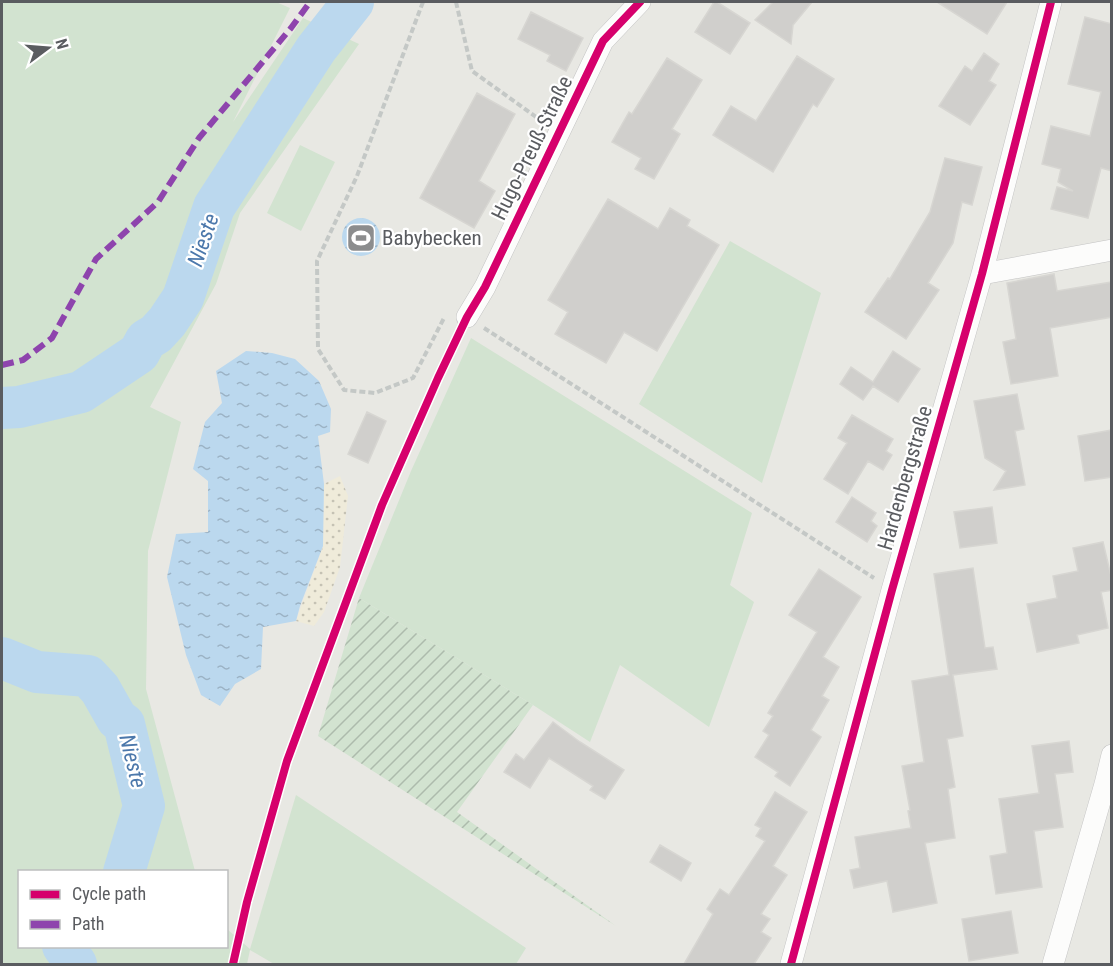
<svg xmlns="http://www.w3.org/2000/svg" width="1113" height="966" viewBox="0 0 1113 966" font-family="'Roboto Condensed',sans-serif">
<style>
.grass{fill:#d2e3d0}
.sand{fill:url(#sand-dots)}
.garden{fill:url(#garden-furrows)}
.water{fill:url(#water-ripples)}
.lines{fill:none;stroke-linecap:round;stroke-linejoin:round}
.river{stroke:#bbd8ee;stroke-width:42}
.building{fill:#d0cfcc;stroke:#d7d6d2;stroke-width:1.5}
.minor-casing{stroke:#c4c4c4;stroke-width:22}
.path{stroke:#c4c8c6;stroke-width:4;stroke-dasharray:6 3;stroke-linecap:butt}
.minor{stroke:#fcfcfb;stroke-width:21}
.quiet{stroke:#8e44ad;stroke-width:6;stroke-dasharray:12 6;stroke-linecap:butt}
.cycleway-casing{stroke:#fff;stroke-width:11}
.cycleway{stroke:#d6006c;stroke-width:8}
.labels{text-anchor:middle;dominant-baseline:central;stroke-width:4.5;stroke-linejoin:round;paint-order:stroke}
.street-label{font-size:21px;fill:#5a5c60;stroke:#fff}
.poi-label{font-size:21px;fill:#5a5c60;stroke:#fff;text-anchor:start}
.water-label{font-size:22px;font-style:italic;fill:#4c78ab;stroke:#fff}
</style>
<defs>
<pattern id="sand-dots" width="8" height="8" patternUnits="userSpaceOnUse" patternTransform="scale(1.5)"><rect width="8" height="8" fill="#efebda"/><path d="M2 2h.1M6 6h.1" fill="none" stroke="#c5c2b4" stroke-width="1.8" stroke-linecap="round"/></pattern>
<pattern id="garden-furrows" width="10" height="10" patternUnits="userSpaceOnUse" patternTransform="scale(1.5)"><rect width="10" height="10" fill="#d2e3d0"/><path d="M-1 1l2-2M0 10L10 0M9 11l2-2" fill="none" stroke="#adbbac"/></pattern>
<pattern id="water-ripples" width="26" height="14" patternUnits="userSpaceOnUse" patternTransform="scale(1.5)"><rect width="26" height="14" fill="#bbd8ee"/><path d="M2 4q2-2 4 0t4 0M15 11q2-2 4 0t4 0" fill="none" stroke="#9bb2c4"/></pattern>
</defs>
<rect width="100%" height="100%" fill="#e8e8e3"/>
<path class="grass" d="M 2,2 L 276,2 L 290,8 L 233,122 L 303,18 L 359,44 L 240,213 L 216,284 L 150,407 L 181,422 L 148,551 L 146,689 L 195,871 L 20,872 L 20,946 L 226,946 L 227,929 L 250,949 L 296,795 L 526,948 L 516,964 L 274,964 L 250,950 L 247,964 L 2,964 Z
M 300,145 L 335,162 L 301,231 L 267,213 Z
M 730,241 L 821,293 L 762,483 L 639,404 Z
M 471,338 L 752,513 L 730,585 L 754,602 L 709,727 L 620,665 L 590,742 L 533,705 L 359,598 L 411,471 Z"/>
<path class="sand" d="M 340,476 L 348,496 L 340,567 L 324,612 L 314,626 L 296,621 L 323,546 L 324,484 Z"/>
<path class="garden" d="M 359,598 L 533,705 L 457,812 L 616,926 L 318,736 Z"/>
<path class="water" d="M342 237a19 19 0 1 1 38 0a19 19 0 1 1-38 0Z
M 246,351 L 272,353 L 295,359 L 319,381 L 331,409 L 330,432 L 318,436 L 324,484 L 323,546 L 300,606 L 296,621 L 263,627 L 261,669 L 235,684 L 220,706 L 201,695 L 186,655 L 167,577 L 176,534 L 208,532 L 208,481 L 193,469 L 205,422 L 222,403 L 216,371 Z"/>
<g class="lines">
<path class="river" d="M 2,408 L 19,407 L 81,392 L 139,353 L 146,340 L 156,334 L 167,322 L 183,298 L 214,207 L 316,49 L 353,2
M 2,658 L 37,672 L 88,676 L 100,689 L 117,719 L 124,724 L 144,806 L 124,872
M 63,946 L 76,964"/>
</g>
<path class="building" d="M 714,2 L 717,2 L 750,23 L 730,54 L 695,32 Z
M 773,2 L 812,2 L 793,25 L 791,44 L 755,20 Z
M 937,2 L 1007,2 L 987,34 Z
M 531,12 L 583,38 L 566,71 L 547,61 L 550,55 L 518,39 Z
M 1085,17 L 1112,24 L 1112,171 L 1101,168 L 1088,218 L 1051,209 L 1057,187 L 1073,191 L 1058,182 L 1061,169 L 1042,164 L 1051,126 L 1090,136 L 1101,92 L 1068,84 Z
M 984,53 L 999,64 L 989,81 L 996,85 L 970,125 L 939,106 L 965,66 L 972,71 Z
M 797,56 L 834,79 L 817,107 L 813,104 L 773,172 L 713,135 L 731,106 L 756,121 Z
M 667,58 L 702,80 L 672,129 L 680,134 L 654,179 L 635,169 L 641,158 L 612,142 L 629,112 L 632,114 Z
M 477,93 L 515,114 L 479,181 L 495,191 L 474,228 L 420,198 Z
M 945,158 L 982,167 L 972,205 L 962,202 L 953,243 L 928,283 L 939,290 L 906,339 L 865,312 L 888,278 L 890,279 L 930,212 Z
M 608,199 L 658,229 L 670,208 L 690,220 L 687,226 L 719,245 L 657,351 L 624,332 L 606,363 L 555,334 L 568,312 L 548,300 Z
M 1054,274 L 1057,291 L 1112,282 L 1112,317 L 1050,328 L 1058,376 L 1011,384 L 1003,342 L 1016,339 L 1007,283 Z
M 893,351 L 920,369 L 898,402 L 873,386 L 863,400 L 840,384 L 851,367 L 873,382 Z
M 1017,394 L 1024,429 L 1015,431 L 1025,485 L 994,490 L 1006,471 L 985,458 L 974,401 Z
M 367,412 L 386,421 L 368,463 L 348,454 Z
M 852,415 L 893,439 L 886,451 L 892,455 L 883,470 L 868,461 L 848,494 L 824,479 L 847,443 L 838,438 Z
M 1112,430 L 1112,477 L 1085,481 L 1078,436 Z
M 852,497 L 876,513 L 871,521 L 877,526 L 867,542 L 836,522 Z
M 992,507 L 997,543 L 960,548 L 954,512 Z
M 1103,542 L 1112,580 L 1112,590 L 1101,592 L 1108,628 L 1077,635 L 1079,643 L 1037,652 L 1027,604 L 1057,598 L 1053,576 L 1078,571 L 1073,548 Z
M 973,568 L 985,648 L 993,647 L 997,669 L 953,675 L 963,736 L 947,739 L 955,787 L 948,789 L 955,838 L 925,843 L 937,903 L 893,912 L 887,881 L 854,888 L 850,870 L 860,868 L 855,837 L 911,828 L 908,811 L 910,810 L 902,766 L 924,762 L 912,681 L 949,675 L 934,574 Z
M 819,569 L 861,597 L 823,657 L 839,667 L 822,696 L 829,700 L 811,730 L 821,737 L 790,786 L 775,776 L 778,772 L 755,757 L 769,735 L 763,731 L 773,716 L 768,713 L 817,632 L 789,615 Z
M 553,722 L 580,742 L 624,770 L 605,799 L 590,790 L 593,786 L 549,758 L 530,788 L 504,772 L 516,754 L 524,760 Z
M 1069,741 L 1073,772 L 1055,774 L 1063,827 L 1034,831 L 1042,887 L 996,894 L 990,856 L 1007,853 L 999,799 L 1039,793 L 1032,746 Z
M 775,792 L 807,812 L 773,866 L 787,875 L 761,914 L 770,919 L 761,932 L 771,938 L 754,964 L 684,964 L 713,914 L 707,909 L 720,889 L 729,895 L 765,841 L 756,836 L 761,828 L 755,825 Z
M 660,845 L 691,863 L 681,881 L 650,862 Z
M 1011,911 L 1018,953 L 969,961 L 962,919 Z"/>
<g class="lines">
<g class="minor-casing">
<path id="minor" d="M 982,274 L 1112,250
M 467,317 L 485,287 L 603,41 L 640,2
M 791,964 L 892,590 L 982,274 L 1051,2
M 1053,964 L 1105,784 L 1112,755"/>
</g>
<path class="path" d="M 423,2 L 357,176 L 317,261 L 318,349 L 344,390 L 375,393 L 413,378 L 444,318
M 456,2 L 472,71 L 543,122
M 484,328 L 874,578"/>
<use href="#minor" class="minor"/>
<path class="quiet" d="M 2,365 L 23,360 L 52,338 L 96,259 L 158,202 L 199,138 L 291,28 L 310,2"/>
<g class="cycleway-casing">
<path id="cycleway" d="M 233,964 L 247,902 L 287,761 L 382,505 L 438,378 L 467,317 L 485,287 L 603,41 L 640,2
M 791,964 L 892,590 L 982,274 L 1051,2"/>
</g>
<use href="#cycleway" class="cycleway"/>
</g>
<defs>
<g id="stadium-square" transform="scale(1.5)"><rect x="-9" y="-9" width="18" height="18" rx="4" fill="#8c8d8e" stroke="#fff"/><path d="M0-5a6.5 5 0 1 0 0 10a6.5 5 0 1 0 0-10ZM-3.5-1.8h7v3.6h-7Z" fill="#fff"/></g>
</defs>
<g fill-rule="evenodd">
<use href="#stadium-square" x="361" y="238"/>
</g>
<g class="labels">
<g class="street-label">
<text transform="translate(532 148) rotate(-64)">Hugo-Preuß-Straße</text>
<text transform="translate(905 478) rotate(-74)">Hardenbergstraße</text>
</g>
<g class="poi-label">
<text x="382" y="238">Babybecken</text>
</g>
<g class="water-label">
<text transform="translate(203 240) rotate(-71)">Nieste</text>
<text transform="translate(133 761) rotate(76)">Nieste</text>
</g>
</g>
<rect width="1113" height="966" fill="none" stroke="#5a5c60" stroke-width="6"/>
<rect x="18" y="870" width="210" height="78" fill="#ffffff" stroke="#bdbebf" stroke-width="1.5"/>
<rect x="30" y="890" width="30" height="9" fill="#d6006c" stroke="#bdbebf" stroke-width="1.5"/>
<text x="72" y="900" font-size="18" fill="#5a5c60">Cycle path</text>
<rect x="30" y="920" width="30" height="9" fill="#8e44ad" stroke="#bdbebf" stroke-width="1.5"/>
<text x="72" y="930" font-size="18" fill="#5a5c60">Path</text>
<g transform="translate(48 48) rotate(74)" stroke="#ffffff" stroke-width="4.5" paint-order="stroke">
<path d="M0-4.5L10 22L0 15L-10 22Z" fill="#5a5c60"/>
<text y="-9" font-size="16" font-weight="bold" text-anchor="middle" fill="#5a5c60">N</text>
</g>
</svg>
